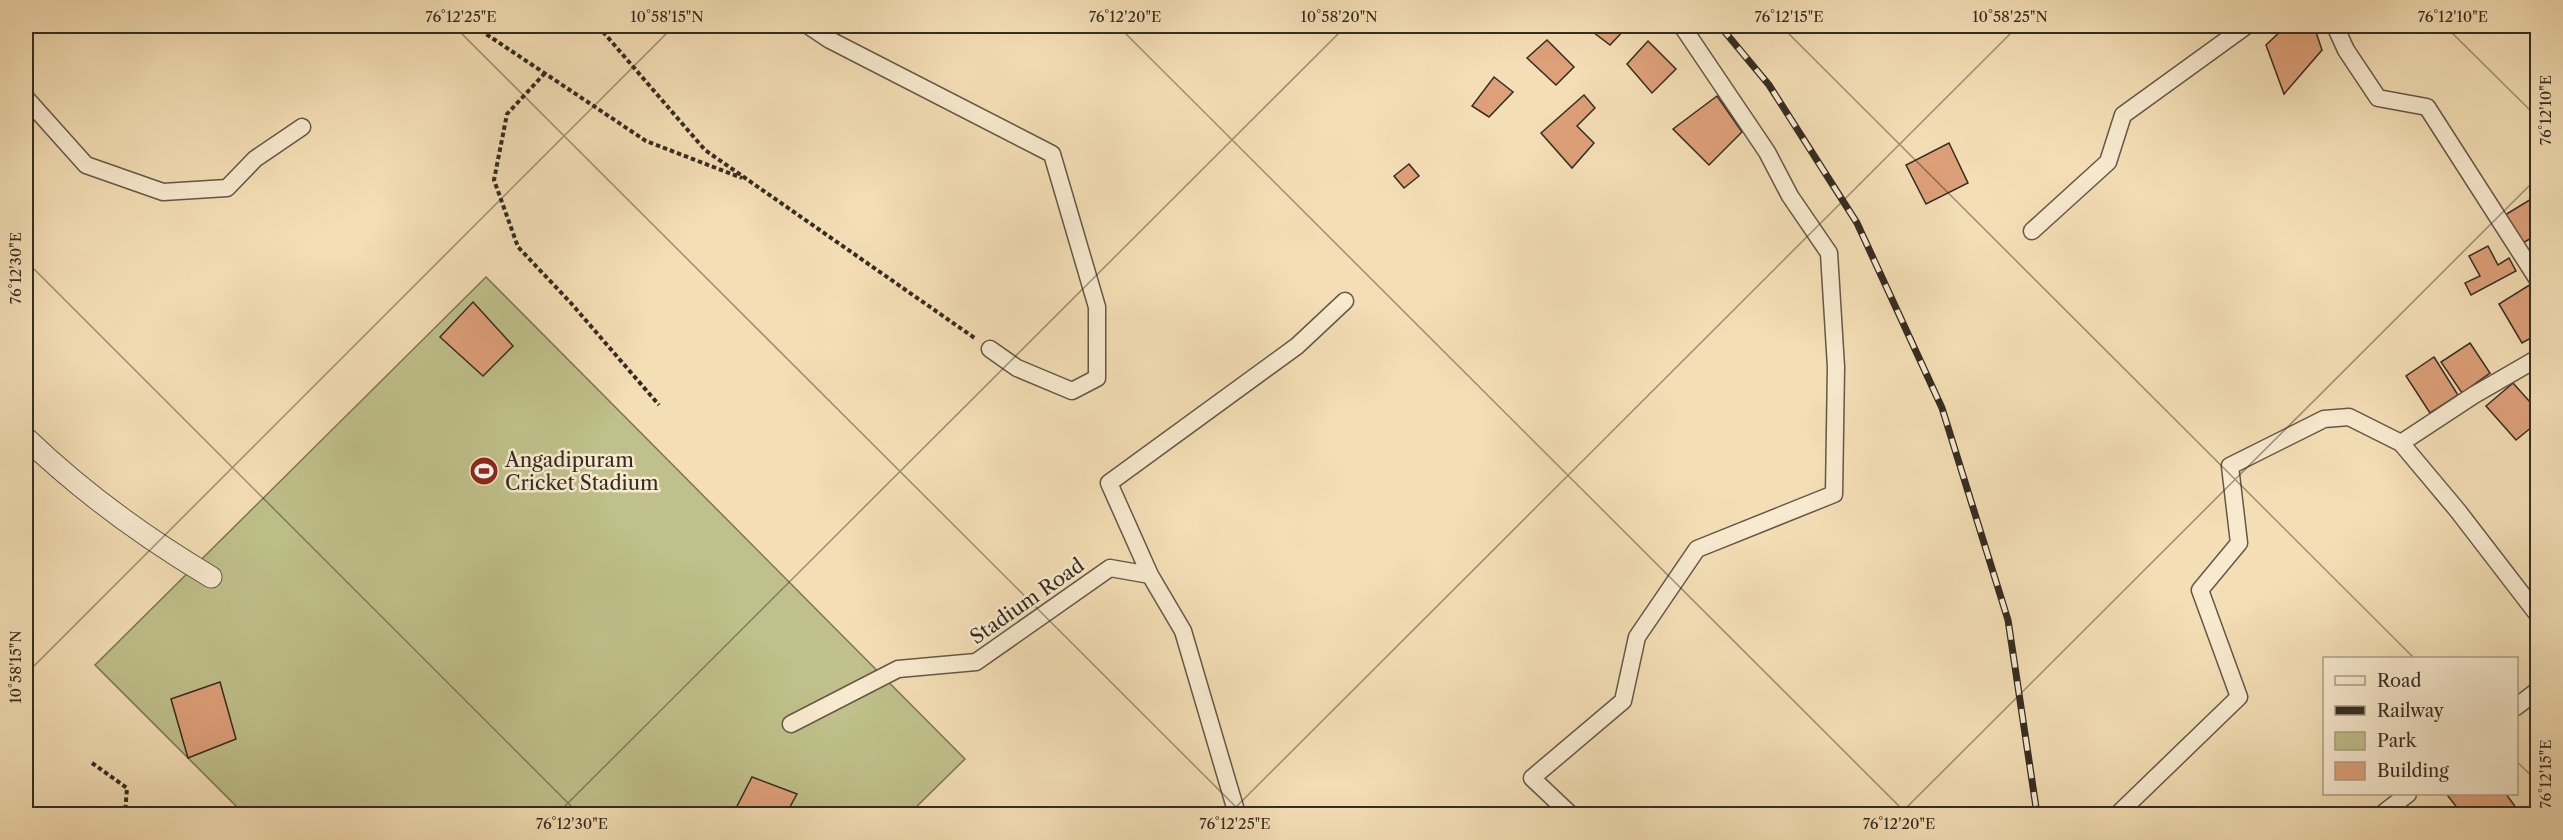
<svg xmlns="http://www.w3.org/2000/svg" width="2563" height="840" viewBox="0 0 2563 840" font-family="'Libre Caslon Text',serif">
<style>
.green{fill:#bfc08b;stroke:#7a7656;stroke-width:1.5}
.building{fill:#dea079;stroke:#342c21;stroke-width:1.5}
.lines{fill:none;stroke-linecap:round;stroke-linejoin:round}
.minor-casing{stroke:#645846;stroke-width:19}
.tertiary-casing{stroke:#645846;stroke-width:23}
.path{stroke:#342c21;stroke-width:4;stroke-dasharray:4.5 3;stroke-linecap:butt}
.minor{stroke:#f8eacf;stroke-width:16}
.tertiary{stroke:#f8eacf;stroke-width:21}
.rail-casing{stroke:#342c21;stroke-width:7}
.rail{stroke:#f8eacf;stroke-width:4.5;stroke-dasharray:14;stroke-linecap:butt}
.ticks{fill:none;stroke:#342c21;stroke-width:1.5;stroke-opacity:0.45}
.labels{text-anchor:middle;dominant-baseline:central;stroke-width:5;stroke-linejoin:round;paint-order:stroke}
.poi-label{font-size:20px;fill:#342c21;stroke:#f8eacf;text-anchor:start}
.street-label{font-size:20px;fill:#342c21;stroke:#f8eacf}
.neatline{fill:none;stroke:#342c21;stroke-width:2}
.ticks-label{font-size:15px;text-anchor:middle;fill:#342c21}
</style>
<rect width="100%" height="100%" fill="#f4deb5"/>
<filter id="stains"><feTurbulence type="fractalNoise" baseFrequency=".00333" numOctaves="4"/><feColorMatrix values="0 0 0 0 .2 0 0 0 0 .09 0 0 0 0 .02 0 0 0 .5 -.17"/></filter>
<radialGradient id="worn" r=".72"><stop offset=".6" stop-color="#630" stop-opacity="0"/><stop offset="1" stop-color="#630" stop-opacity=".3"/></radialGradient>
<path class="green" d="M 486,277 L 965,759 L 909,814 L 244,814 L 95,665 Z"/>
<path class="building" d="M 1585,26 L 1628,26 L 1610,45 Z
M 2286,26 L 2314,26 L 2322,50 L 2284,94 L 2266,45 Z
M 1547,40 L 1574,67 L 1556,85 L 1527,58 Z
M 1648,41 L 1676,69 L 1652,93 L 1627,64 Z
M 1494,77 L 1513,92 L 1489,117 L 1472,106 Z
M 1584,95 L 1595,108 L 1577,126 L 1594,143 L 1572,168 L 1541,133 Z
M 1717,96 L 1742,132 L 1709,165 L 1673,129 Z
M 1949,143 L 1968,183 L 1926,204 L 1906,165 Z
M 1409,164 L 1419,176 L 1404,188 L 1394,176 Z
M 2536,196 L 2538,234 L 2523,243 L 2505,215 Z
M 2488,246 L 2498,265 L 2509,258 L 2516,271 L 2471,295 L 2465,283 L 2480,276 L 2469,256 Z
M 2531,284 L 2538,295 L 2538,334 L 2522,343 L 2499,304 Z
M 473,302 L 513,346 L 483,376 L 440,337 Z
M 2470,343 L 2490,373 L 2462,393 L 2441,362 Z
M 2434,357 L 2458,395 L 2430,413 L 2406,376 Z
M 2513,383 L 2538,411 L 2538,422 L 2516,440 L 2486,406 Z
M 220,682 L 236,739 L 188,758 L 171,699 Z
M 752,777 L 797,794 L 786,814 L 733,814 Z
M 2450,794 L 2506,794 L 2517,809 L 2511,814 L 2462,814 L 2448,796 Z"/>
<g class="lines">
<g class="minor-casing">
<path id="minor" d="M 809,26 L 830,40 L 1052,154 L 1097,307 L 1097,378 L 1072,391 L 1017,368 L 990,349
M 2335,26 L 2346,50 L 2378,98 L 2427,107 L 2538,280
M 26,98 L 86,165 L 163,192 L 227,188 L 255,159 L 302,127
M 2032,231 L 2108,162 L 2123,115 L 2246,26
M 2401,443 L 2474,395 L 2538,358
M 1150,575 L 1109,483 L 1297,346 L 1345,301
M 2516,707 L 2538,690
M 791,724 L 898,669 L 976,662 L 1110,568 L 1150,575 L 1183,631 L 1237,814
M 1570,814 L 1532,778 L 1623,701 L 1637,637 L 1697,549 L 1834,494 L 1836,367 L 1829,253 L 1790,196 L 1767,152 L 1682,26
M 2118,814 L 2239,697 L 2200,590 L 2239,543 L 2230,466 L 2324,419 L 2349,417 L 2401,443 L 2458,511 L 2538,615
M 2382,814 L 2408,794"/>
</g>
<g class="tertiary-casing">
<path id="tertiary" d="M 26,438 C 82,492 144,537 211,577"/>
</g>
<path class="path" d="M 474,26 L 646,141 L 742,178
M 598,26 L 705,150 L 976,339
M 545,73 L 507,114 L 494,180 L 518,247 L 570,302 L 659,405
M 92,763 L 127,788 L 125,814"/>
<use href="#minor" class="minor"/>
<use href="#tertiary" class="tertiary"/>
<g class="rail-casing">
<path id="rail" d="M 1720,26 L 1769,85 L 1857,223 L 1942,408 L 2008,620 L 2037,814"/>
</g>
<use href="#rail" class="rail"/>
</g>
<path class="ticks" d="M 454,26 L 1243,814M 1118,26 L 1907,814M 1781,26 L 2414,658M 2445,26 L 2538,118M 26,261 L 579,814M 26,674 L 674,26M 2516,761 L 2538,782M 557,814 L 1346,26M 1229,814 L 2018,26M 1900,814 L 2538,177"/>
<defs>
<g id="stadium-disc" transform="scale(1.5)"><circle r="9.5" fill="#8f2418" stroke="#f8eacf"/><path d="M0-5a6.5 5 0 1 0 0 10a6.5 5 0 1 0 0-10ZM-3.5-1.8h7v3.6h-7Z" fill="#fff"/></g>
</defs>
<g fill-rule="evenodd">
<use href="#stadium-disc" x="484" y="471"/>
</g>
<g class="labels">
<g class="poi-label">
<text x="505" y="460">Angadipuram<tspan x="505" dy="23">Cricket Stadium</tspan></text>
</g>
<g class="street-label">
<text transform="translate(1027 601) rotate(-35)">Stadium Road</text>
</g>
</g>
<rect width="2563" height="840" fill="none" stroke="#f4deb5" stroke-width="66"/>
<rect x="2323" y="657" width="195" height="138" fill="#f8eacf" stroke="#aa9e89" stroke-width="1.5"/>
<rect x="2335" y="676" width="30" height="9" fill="#f8eacf" stroke="#aa9e89" stroke-width="1.5"/>
<text x="2377" y="687" font-size="18" fill="#342c21">Road</text>
<rect x="2335" y="706" width="30" height="9" fill="#342c21" stroke="#aa9e89" stroke-width="1.5"/>
<text x="2377" y="717" font-size="18" fill="#342c21">Railway</text>
<rect x="2335" y="732" width="30" height="18" fill="#bfc08b" stroke="#aa9e89" stroke-width="1.5"/>
<text x="2377" y="747" font-size="18" fill="#342c21">Park</text>
<rect x="2335" y="762" width="30" height="18" fill="#dea079" stroke="#aa9e89" stroke-width="1.5"/>
<text x="2377" y="777" font-size="18" fill="#342c21">Building</text>
<rect x="33" y="33" width="2497" height="774" class="neatline"/>
<g class="ticks-label">
<text x="461" y="22">76°12'25"E</text>
<text x="667" y="22">10°58'15"N</text>
<text x="1125" y="22">76°12'20"E</text>
<text x="1339" y="22">10°58'20"N</text>
<text x="1789" y="22">76°12'15"E</text>
<text x="2010" y="22">10°58'25"N</text>
<text x="2453" y="22">76°12'10"E</text>
<text transform="translate(2546 110) rotate(-90)" y="5">76°12'10"E</text>
<text transform="translate(16 268) rotate(-90)" y="5">76°12'30"E</text>
<text transform="translate(16 667) rotate(-90)" y="5">10°58'15"N</text>
<text transform="translate(2546 774) rotate(-90)" y="5">76°12'15"E</text>
<text x="572" y="829">76°12'30"E</text>
<text x="1235" y="829">76°12'25"E</text>
<text x="1899" y="829">76°12'20"E</text>
</g>
<rect width="100%" height="100%" filter="url(#stains)"/>
<rect width="100%" height="100%" fill="url(#worn)"/>
</svg>
